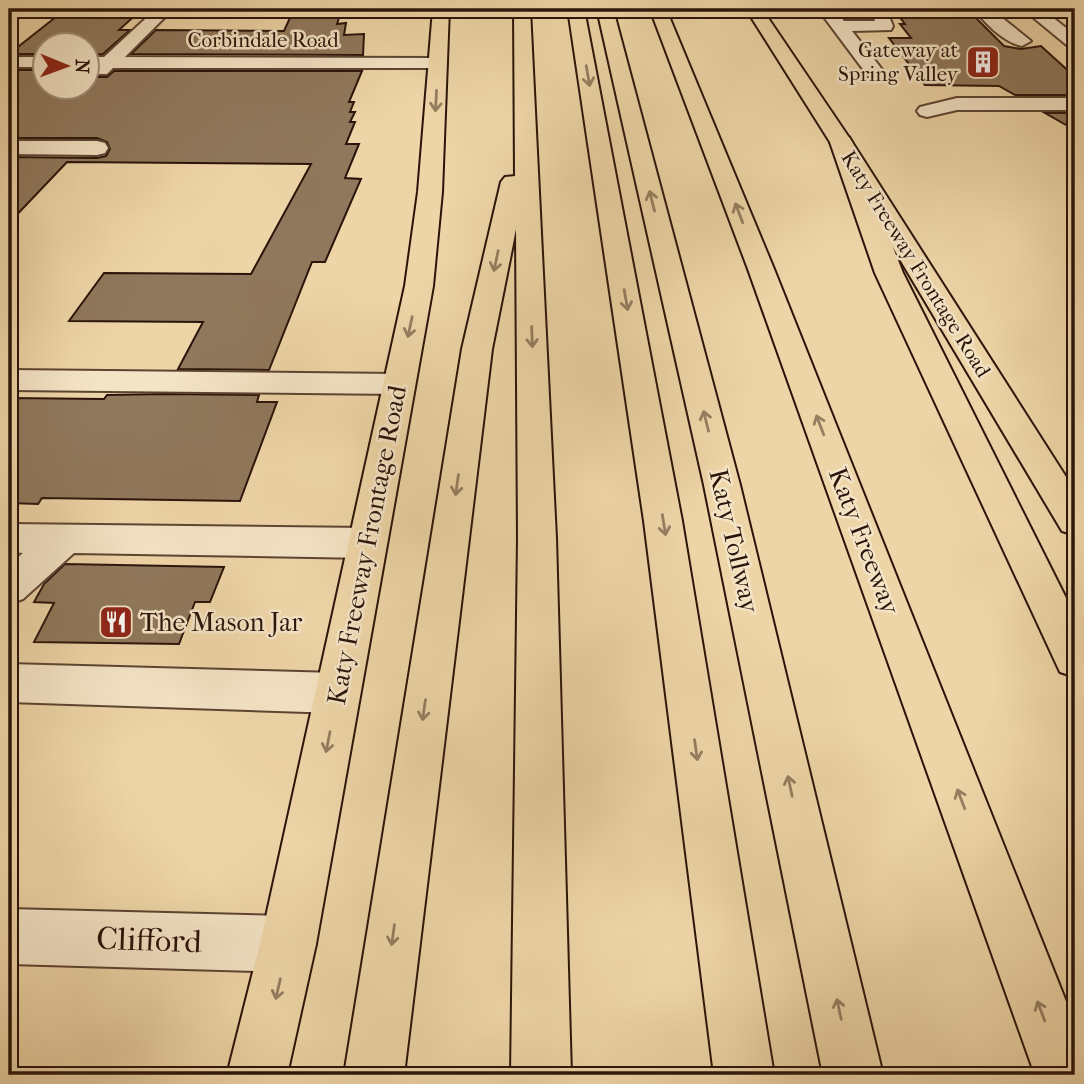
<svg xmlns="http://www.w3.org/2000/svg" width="1084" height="1084" viewBox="0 0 1084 1084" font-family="'IM FELL French Canon',serif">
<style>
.building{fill:#90785c;stroke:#2b140b;stroke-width:2}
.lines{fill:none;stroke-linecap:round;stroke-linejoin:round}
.minor-casing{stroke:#5c4432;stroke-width:4}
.major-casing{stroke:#2b140b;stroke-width:4}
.highway-casing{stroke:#2b140b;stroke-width:4}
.minor{fill:#f4e4c6;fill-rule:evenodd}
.major{fill:#eed5a7;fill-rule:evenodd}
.highway{fill:#eed5a7;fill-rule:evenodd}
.oneway{stroke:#967e61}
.labels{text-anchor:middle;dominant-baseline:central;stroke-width:5;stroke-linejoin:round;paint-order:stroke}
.far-street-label{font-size:21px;fill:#2b140b;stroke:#f4e4c6}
.far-poi-label{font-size:21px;fill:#2b140b;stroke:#f4e4c6;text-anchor:end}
.street-label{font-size:26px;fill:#2b140b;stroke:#f4e4c6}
.poi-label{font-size:26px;fill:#2b140b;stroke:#f4e4c6;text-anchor:start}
.near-street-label{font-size:32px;fill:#2b140b;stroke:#f4e4c6}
</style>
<rect width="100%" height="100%" fill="#eed5a7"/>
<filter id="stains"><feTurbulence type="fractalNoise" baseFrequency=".00286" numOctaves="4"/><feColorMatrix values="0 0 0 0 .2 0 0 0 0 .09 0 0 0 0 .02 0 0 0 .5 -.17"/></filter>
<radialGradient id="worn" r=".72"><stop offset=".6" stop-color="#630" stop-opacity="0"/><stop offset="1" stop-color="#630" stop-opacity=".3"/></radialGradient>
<path class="building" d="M 66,9 L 142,9 L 119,30 L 130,30 L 103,54 L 88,55 L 88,46 L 46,46 L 46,54 L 9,54 Z
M 294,9 L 342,9 L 337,24 L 346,23 L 344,35 L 364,34 L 363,55 L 131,54 L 156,30 L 284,31 Z
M 893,9 L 967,9 L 1004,46 L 1021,49 L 1041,46 L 1075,77 L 1075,95 L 1015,95 L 999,86 L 925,85 L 889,38 L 911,38 L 900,24 L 905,24 Z
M 88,70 L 93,77 L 107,77 L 114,71 L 362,71 L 349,102 L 354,102 L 350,112 L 355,112 L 350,122 L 355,122 L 346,144 L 359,144 L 345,178 L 361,179 L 325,262 L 312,262 L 269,370 L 178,369 L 203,322 L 69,321 L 104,273 L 251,274 L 311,164 L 67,162 L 9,223 L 9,157 L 97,158 L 106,156 L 110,149 L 107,142 L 97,138 L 9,138 L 9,70 L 46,70 L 46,88 L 88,88 Z
M 1045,113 L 1075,113 L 1075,130 Z
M 165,394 L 259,395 L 257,402 L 277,402 L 240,501 L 42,498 L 38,504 L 9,503 L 9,398 L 104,399 L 107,395 Z
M 65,564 L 224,567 L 210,602 L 195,602 L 179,644 L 34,642 L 54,603 L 34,602 L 44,584 Z"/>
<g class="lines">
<g class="minor-casing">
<path id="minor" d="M 156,9 L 173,9 L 125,57 L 438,58 L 447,63 L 438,68 L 113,68 L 107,74 L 93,74 L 92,67 L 88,67 L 88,57 L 104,57 Z
M 818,9 L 834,9 L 844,21 L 875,21 L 870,9 L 886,9 L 893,26 L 891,30 L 852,31 L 884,72 L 882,76 L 868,76 Z
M 974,9 L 991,9 L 1031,41 L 1022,46 C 1003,42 986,24 974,9 Z
M 1028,9 L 1042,9 L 1075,35 L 1075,48 L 1069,47 L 1029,14 Z
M 9,57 L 46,57 L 46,67 L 9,67 Z
M 957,98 L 1075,98 L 1075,110 L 957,110 L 927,117 L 920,115 L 917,111 L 920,107 Z
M 9,141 L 97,141 L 105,143 L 108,148 L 105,153 L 97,155 L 9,154 Z
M 9,370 L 399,374 L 410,377 L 415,384 L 410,391 L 399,394 L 9,390 Z
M 9,524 L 368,528 L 382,533 L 387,543 L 382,553 L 368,558 L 74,553 L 23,599 L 9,604 L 9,565 L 23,553 L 9,552 Z
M 9,664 L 337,673 L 353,679 L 359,693 L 353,707 L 337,713 L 9,702 Z
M 9,909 L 288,916 L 308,924 L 316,944 L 308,964 L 288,972 L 9,964 Z"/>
</g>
<g class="major-casing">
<path id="major" d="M 433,9 L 449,9 L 442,192 L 433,286 L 316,944 L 287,1075 L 227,1075 L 260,944 L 405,286 L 418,192 Z
M 746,9 L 762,9 L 852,142 L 1075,491 L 1075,535 L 1062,531 L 830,142 Z"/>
</g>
<g class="highway-casing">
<path id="highway" d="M 514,9 L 530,9 L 556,538 L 571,1075 L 511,1075 L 518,538 L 516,229 L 492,349 L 404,1075 L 344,1075 L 462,349 L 501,182 L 505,177 L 515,176 Z
M 568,9 L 584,9 L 682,521 L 774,1075 L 714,1075 L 644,521 Z
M 597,9 L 613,9 L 740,485 L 883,1075 L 823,1075 L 704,485 Z
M 650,9 L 666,9 L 774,269 L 1075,1024 L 1075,1075 L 1035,1075 L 748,269 Z
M 841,136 L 849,137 L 852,142 L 903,273 L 1075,616 L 1075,677 L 1060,672 L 875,273 L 830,142 L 833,137 Z"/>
</g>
<use href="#minor" class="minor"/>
<use href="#major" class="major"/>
<use href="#highway" class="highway"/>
</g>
<defs><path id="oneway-shaft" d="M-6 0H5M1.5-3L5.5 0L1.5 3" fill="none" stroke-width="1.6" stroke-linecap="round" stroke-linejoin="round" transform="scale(1.75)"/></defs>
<g class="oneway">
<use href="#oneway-shaft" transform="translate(588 76) rotate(80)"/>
<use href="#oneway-shaft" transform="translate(436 101) rotate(93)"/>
<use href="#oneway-shaft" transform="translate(652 201) rotate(-104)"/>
<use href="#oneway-shaft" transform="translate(739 213) rotate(-111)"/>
<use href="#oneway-shaft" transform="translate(496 261) rotate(102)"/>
<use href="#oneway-shaft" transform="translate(626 300) rotate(80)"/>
<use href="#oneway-shaft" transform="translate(410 327) rotate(102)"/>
<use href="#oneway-shaft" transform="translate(532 337) rotate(88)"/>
<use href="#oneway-shaft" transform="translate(706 421) rotate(-104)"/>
<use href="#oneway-shaft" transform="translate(820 425) rotate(-111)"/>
<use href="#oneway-shaft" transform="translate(457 485) rotate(98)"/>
<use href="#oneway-shaft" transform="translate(664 525) rotate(81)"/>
<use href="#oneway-shaft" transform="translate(424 710) rotate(98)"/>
<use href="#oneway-shaft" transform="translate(328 742) rotate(101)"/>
<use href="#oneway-shaft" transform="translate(696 750) rotate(82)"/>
<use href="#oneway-shaft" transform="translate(790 786) rotate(-102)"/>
<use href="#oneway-shaft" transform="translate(961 799) rotate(-111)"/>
<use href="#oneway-shaft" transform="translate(393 935) rotate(98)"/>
<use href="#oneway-shaft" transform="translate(278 989) rotate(103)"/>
<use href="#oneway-shaft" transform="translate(839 1009) rotate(-102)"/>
<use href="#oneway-shaft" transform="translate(1041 1011) rotate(-111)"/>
</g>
<defs>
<g id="building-square" transform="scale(1.75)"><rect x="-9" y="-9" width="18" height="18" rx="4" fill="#8f2418" stroke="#f4e4c6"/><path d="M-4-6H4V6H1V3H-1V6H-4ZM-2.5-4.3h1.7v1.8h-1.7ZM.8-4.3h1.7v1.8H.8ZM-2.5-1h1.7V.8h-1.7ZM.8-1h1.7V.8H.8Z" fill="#fff"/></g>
<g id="restaurant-square" transform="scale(1.75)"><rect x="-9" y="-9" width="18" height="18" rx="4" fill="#8f2418" stroke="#f4e4c6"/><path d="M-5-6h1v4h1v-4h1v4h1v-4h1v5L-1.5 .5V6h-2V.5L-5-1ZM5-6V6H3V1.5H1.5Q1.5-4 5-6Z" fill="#fff"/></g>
</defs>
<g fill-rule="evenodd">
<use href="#building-square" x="983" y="62"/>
<use href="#restaurant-square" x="116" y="622"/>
</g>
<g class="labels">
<g class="far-street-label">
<text x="263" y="40">Corbindale Road</text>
<text transform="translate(916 264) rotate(58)">Katy Freeway Frontage Road</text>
</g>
<g class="far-poi-label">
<text x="958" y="50">Gateway at<tspan x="958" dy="24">Spring Valley</tspan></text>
</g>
<g class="street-label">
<text transform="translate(734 541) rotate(77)">Katy Tollway</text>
<text transform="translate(864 541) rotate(69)">Katy Freeway</text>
<text transform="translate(367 545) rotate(-79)">Katy Freeway Frontage Road</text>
</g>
<g class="poi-label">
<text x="140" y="622">The Mason Jar</text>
</g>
<g class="near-street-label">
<text transform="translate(149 940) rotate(2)">Clifford</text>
</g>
</g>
<rect width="1084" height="1084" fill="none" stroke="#eed5a7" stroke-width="35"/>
<rect x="10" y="10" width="1063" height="1063" fill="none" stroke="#2b140b" stroke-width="3.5"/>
<rect x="18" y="18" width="1049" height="1049" fill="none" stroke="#2b140b" stroke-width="2"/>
<g transform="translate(66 66) rotate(91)"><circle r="33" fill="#f4e4c6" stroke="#a4917b" stroke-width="2"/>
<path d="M0-5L12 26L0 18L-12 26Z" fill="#8f2418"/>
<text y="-10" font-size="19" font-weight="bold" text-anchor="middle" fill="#2b140b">N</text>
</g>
<rect width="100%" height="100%" filter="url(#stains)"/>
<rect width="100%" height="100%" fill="url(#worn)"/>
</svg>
